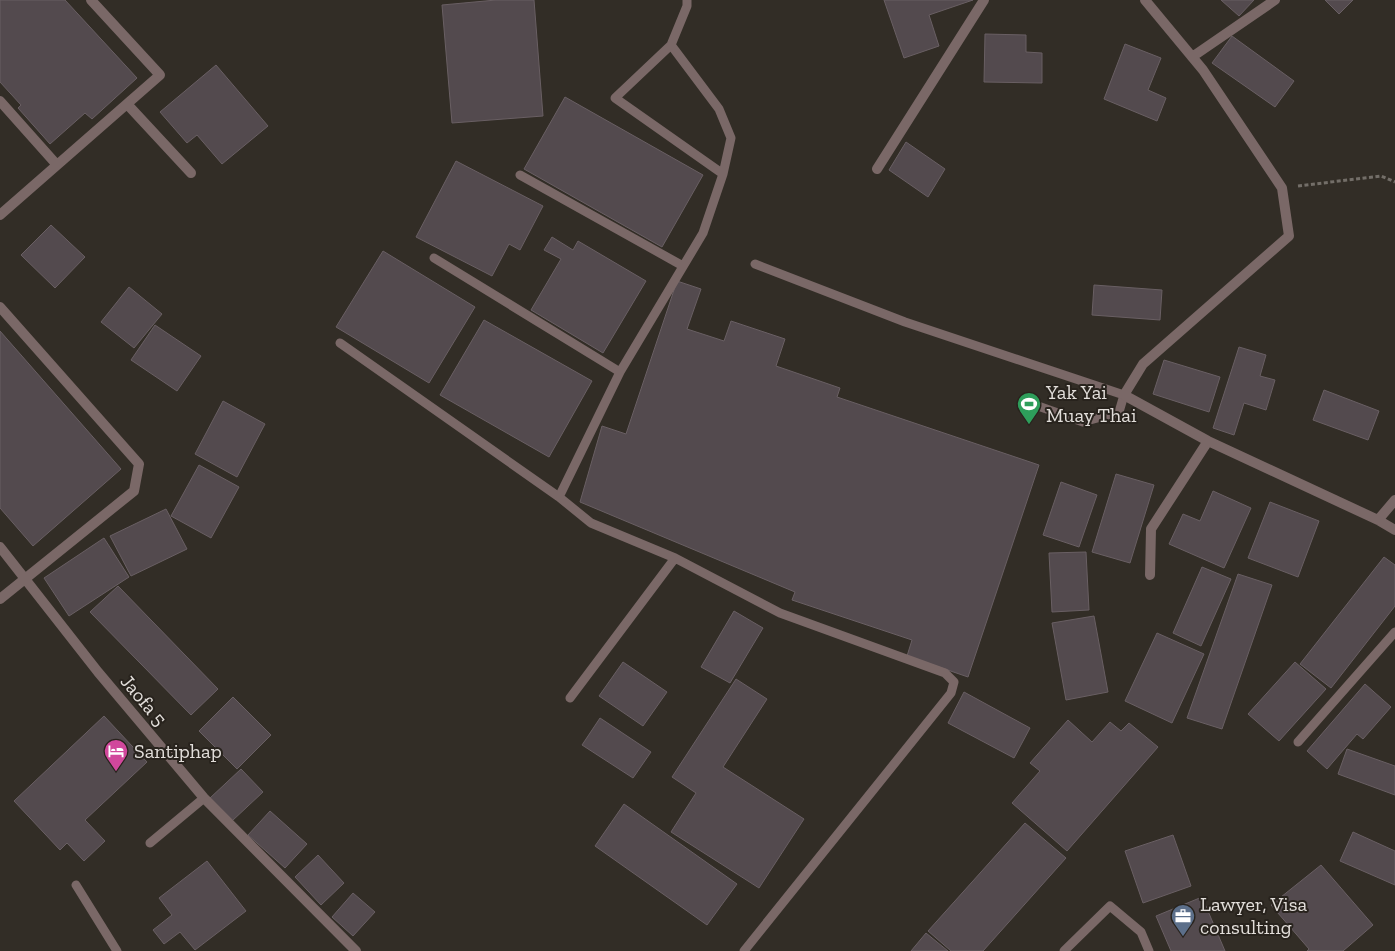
<svg xmlns="http://www.w3.org/2000/svg" width="1395" height="951" viewBox="0 0 1395 951" font-family="'Zilla Slab',serif">
<style>
.building{fill:#534a4e;stroke:#695f63}
.lines{fill:none;stroke-linecap:round;stroke-linejoin:round}
.path{stroke:#736e68;stroke-width:3;stroke-dasharray:4 2.5;stroke-linecap:butt}
.lane{stroke:#7a6867;stroke-width:9}
.street{stroke:#7a6867;stroke-width:10}
.labels{text-anchor:middle;dominant-baseline:central;stroke-width:4;stroke-linejoin:round;paint-order:stroke}
.poi-label{font-size:20px;fill:#e2deda;stroke:#28231d;text-anchor:start}
.street-label{font-size:20px;fill:#e2deda;stroke:#28231d}
</style>
<rect width="100%" height="100%" fill="#322d26"/>
<path class="building" d="M 0,0 L 65,0 L 137,78 L 92,119 L 85,113 L 50,144 L 18,108 L 21,105 L 0,82 Z
M 496,0 L 534,0 L 543,116 L 452,123 L 442,5 Z
M 884,0 L 973,0 L 929,15 L 939,46 L 904,58 Z
M 1221,0 L 1254,0 L 1239,16 Z
M 1325,0 L 1353,0 L 1339,14 Z
M 985,34 L 1026,35 L 1026,52 L 1042,53 L 1042,83 L 984,82 Z
M 1232,36 L 1294,81 L 1275,107 L 1212,63 Z
M 1125,44 L 1161,58 L 1148,90 L 1166,98 L 1157,121 L 1104,99 Z
M 216,65 L 268,126 L 222,164 L 197,135 L 187,143 L 160,112 Z
M 565,97 L 703,175 L 662,247 L 524,169 Z
M 906,142 L 945,169 L 928,197 L 889,170 Z
M 456,161 L 543,206 L 520,250 L 509,244 L 492,276 L 416,237 Z
M 51,225 L 85,257 L 55,288 L 21,255 Z
M 552,237 L 573,250 L 578,241 L 646,281 L 603,353 L 531,310 L 561,259 L 544,250 Z
M 383,251 L 475,307 L 429,383 L 336,327 Z
M 677,281 L 701,289 L 687,329 L 724,341 L 731,321 L 785,339 L 776,366 L 840,388 L 837,397 L 1039,465 L 968,677 L 907,656 L 912,640 L 792,600 L 795,592 L 580,502 L 602,426 L 626,434 Z
M 1094,285 L 1162,290 L 1160,320 L 1092,315 Z
M 129,287 L 162,314 L 134,348 L 101,322 Z
M 484,320 L 592,381 L 549,457 L 440,395 Z
M 155,325 L 201,356 L 177,391 L 131,360 Z
M 0,331 L 121,469 L 33,546 L 0,508 Z
M 1239,347 L 1266,355 L 1260,376 L 1275,380 L 1266,410 L 1244,403 L 1234,435 L 1213,428 Z
M 1164,360 L 1220,377 L 1209,412 L 1153,394 Z
M 1324,390 L 1379,411 L 1368,440 L 1313,420 Z
M 223,401 L 265,424 L 237,477 L 195,454 Z
M 199,465 L 239,487 L 211,538 L 171,516 Z
M 1116,474 L 1154,485 L 1130,563 L 1092,552 Z
M 1061,482 L 1097,495 L 1079,547 L 1043,535 Z
M 1213,491 L 1251,508 L 1224,568 L 1169,544 L 1183,514 L 1200,521 Z
M 1270,502 L 1319,521 L 1298,577 L 1248,558 Z
M 166,509 L 187,549 L 131,576 L 110,536 Z
M 104,538 L 129,577 L 69,616 L 44,578 Z
M 1086,552 L 1089,610 L 1052,612 L 1049,553 Z
M 1384,557 L 1395,565 L 1395,606 L 1331,688 L 1300,664 Z
M 1202,567 L 1231,579 L 1201,646 L 1173,633 Z
M 1238,574 L 1272,585 L 1222,729 L 1187,718 Z
M 118,586 L 218,689 L 191,715 L 90,612 Z
M 734,611 L 763,628 L 730,683 L 701,667 Z
M 1094,616 L 1108,692 L 1066,700 L 1052,623 Z
M 1157,633 L 1204,654 L 1172,723 L 1125,701 Z
M 623,662 L 667,692 L 643,726 L 599,696 Z
M 1295,662 L 1326,689 L 1279,741 L 1248,714 Z
M 736,679 L 767,699 L 723,767 L 804,819 L 759,888 L 671,832 L 696,793 L 672,777 Z
M 1365,684 L 1391,707 L 1363,739 L 1357,734 L 1327,769 L 1307,751 Z
M 964,692 L 1030,728 L 1014,758 L 948,723 Z
M 233,697 L 271,735 L 237,769 L 199,731 Z
M 104,716 L 147,762 L 85,820 L 105,841 L 84,861 L 67,843 L 60,850 L 14,801 Z
M 600,718 L 651,752 L 633,778 L 582,745 Z
M 1068,720 L 1092,742 L 1110,722 L 1121,731 L 1129,723 L 1158,747 L 1067,851 L 1012,803 L 1040,771 L 1030,763 Z
M 1347,749 L 1395,766 L 1395,795 L 1338,774 Z
M 241,769 L 263,792 L 232,821 L 210,798 Z
M 624,804 L 737,884 L 707,925 L 595,846 Z
M 270,811 L 307,844 L 285,868 L 248,835 Z
M 1025,823 L 1066,858 L 983,951 L 951,951 L 928,931 Z
M 1353,832 L 1395,851 L 1395,885 L 1340,861 Z
M 1173,835 L 1191,886 L 1143,903 L 1125,851 Z
M 318,855 L 344,883 L 321,905 L 295,877 Z
M 207,861 L 246,911 L 195,950 L 180,932 L 164,944 L 153,930 L 172,915 L 159,898 Z
M 1321,865 L 1373,925 L 1343,951 L 1307,951 L 1309,949 L 1271,905 Z
M 353,893 L 375,912 L 353,936 L 332,917 Z
M 1202,897 L 1225,951 L 1171,951 L 1156,916 Z
M 926,933 L 948,951 L 911,951 Z"/>
<g class="lines">
<path class="path" d="M 1298,186 L 1381,176 L 1395,182"/>
<path class="lane" d="M 671,45 L 615,98 L 723,174
M 520,175 L 683,266
M 434,258 L 620,372
M 755,264 L 905,322 L 1124,395 L 1119,412 L 1083,422 L 1024,401
M 340,343 L 559,497 L 620,372 L 703,233 L 723,174 L 731,138 L 719,109 L 671,45 L 687,6 L 687,0
M 559,497 L 591,523 L 675,558 L 780,613 L 945,673 L 954,682 L 951,693 L 744,951
M 570,698 L 675,558
M 1298,742 L 1395,632
M 150,843 L 204,798
M 76,885 L 117,951
M 1064,951 L 1110,906 L 1141,932 L 1149,951"/>
<path class="street" d="M 1145,0 L 1203,70 L 1282,188 L 1289,236 L 1143,364 L 1124,395 L 1208,441 L 1378,520 L 1395,530
M 1192,57 L 1275,0
M 0,101 L 57,165
M 127,104 L 191,173
M 877,169 L 984,0
M 0,215 L 160,75 L 91,0
M 0,307 L 139,464 L 134,491 L 0,599
M 1378,520 L 1395,500
M 0,547 L 98,672 L 204,798 L 356,951
M 1150,575 L 1151,529 L 1208,441"/>
</g>
<defs>
<g id="stadium-pin" transform="scale(1.25)"><path d="M0 17L-7.5 6A9.5 9.5 0 1 1 7.5 6Z" fill="#2e9e5b" stroke="#28231d"/><path d="M0-5a6.5 5 0 1 0 0 10a6.5 5 0 1 0 0-10ZM-3.5-1.8h7v3.6h-7Z" fill="#fff"/></g>
<g id="hotel-pin" transform="scale(1.25)"><path d="M0 17L-7.5 6A9.5 9.5 0 1 1 7.5 6Z" fill="#d1479c" stroke="#28231d"/><path d="M-6-4.5h1.5V1H6V5H4.5V3h-9V5H-6ZM-4 0a1.8 1.8 0 1 1 3.6 0ZM.5 0V-2.5h3Q6-2.5 6 0Z" fill="#fff"/></g>
<g id="office-pin" transform="scale(1.25)"><path d="M0 17L-7.5 6A9.5 9.5 0 1 1 7.5 6Z" fill="#5c6f8a" stroke="#28231d"/><path d="M-6-3h4V-5.5h4V-3h4V5H-6ZM-1-4.5V-3h2v-1.5ZM-6 0V1H6V0Z" fill="#fff"/></g>
</defs>
<g fill-rule="evenodd">
<use href="#stadium-pin" x="1029" y="404"/>
<use href="#hotel-pin" x="116" y="751"/>
<use href="#office-pin" x="1183" y="916"/>
</g>
<g class="labels">
<g class="poi-label">
<text x="1046" y="392">Yak Yai<tspan x="1046" dy="23">Muay Thai</tspan></text>
<text x="134" y="751">Santiphap</text>
<text x="1200" y="904">Lawyer, Visa<tspan x="1200" dy="23">consulting</tspan></text>
</g>
<g class="street-label">
<text transform="translate(144 700) rotate(50)">Jaofa 5</text>
</g>
</g>
</svg>
